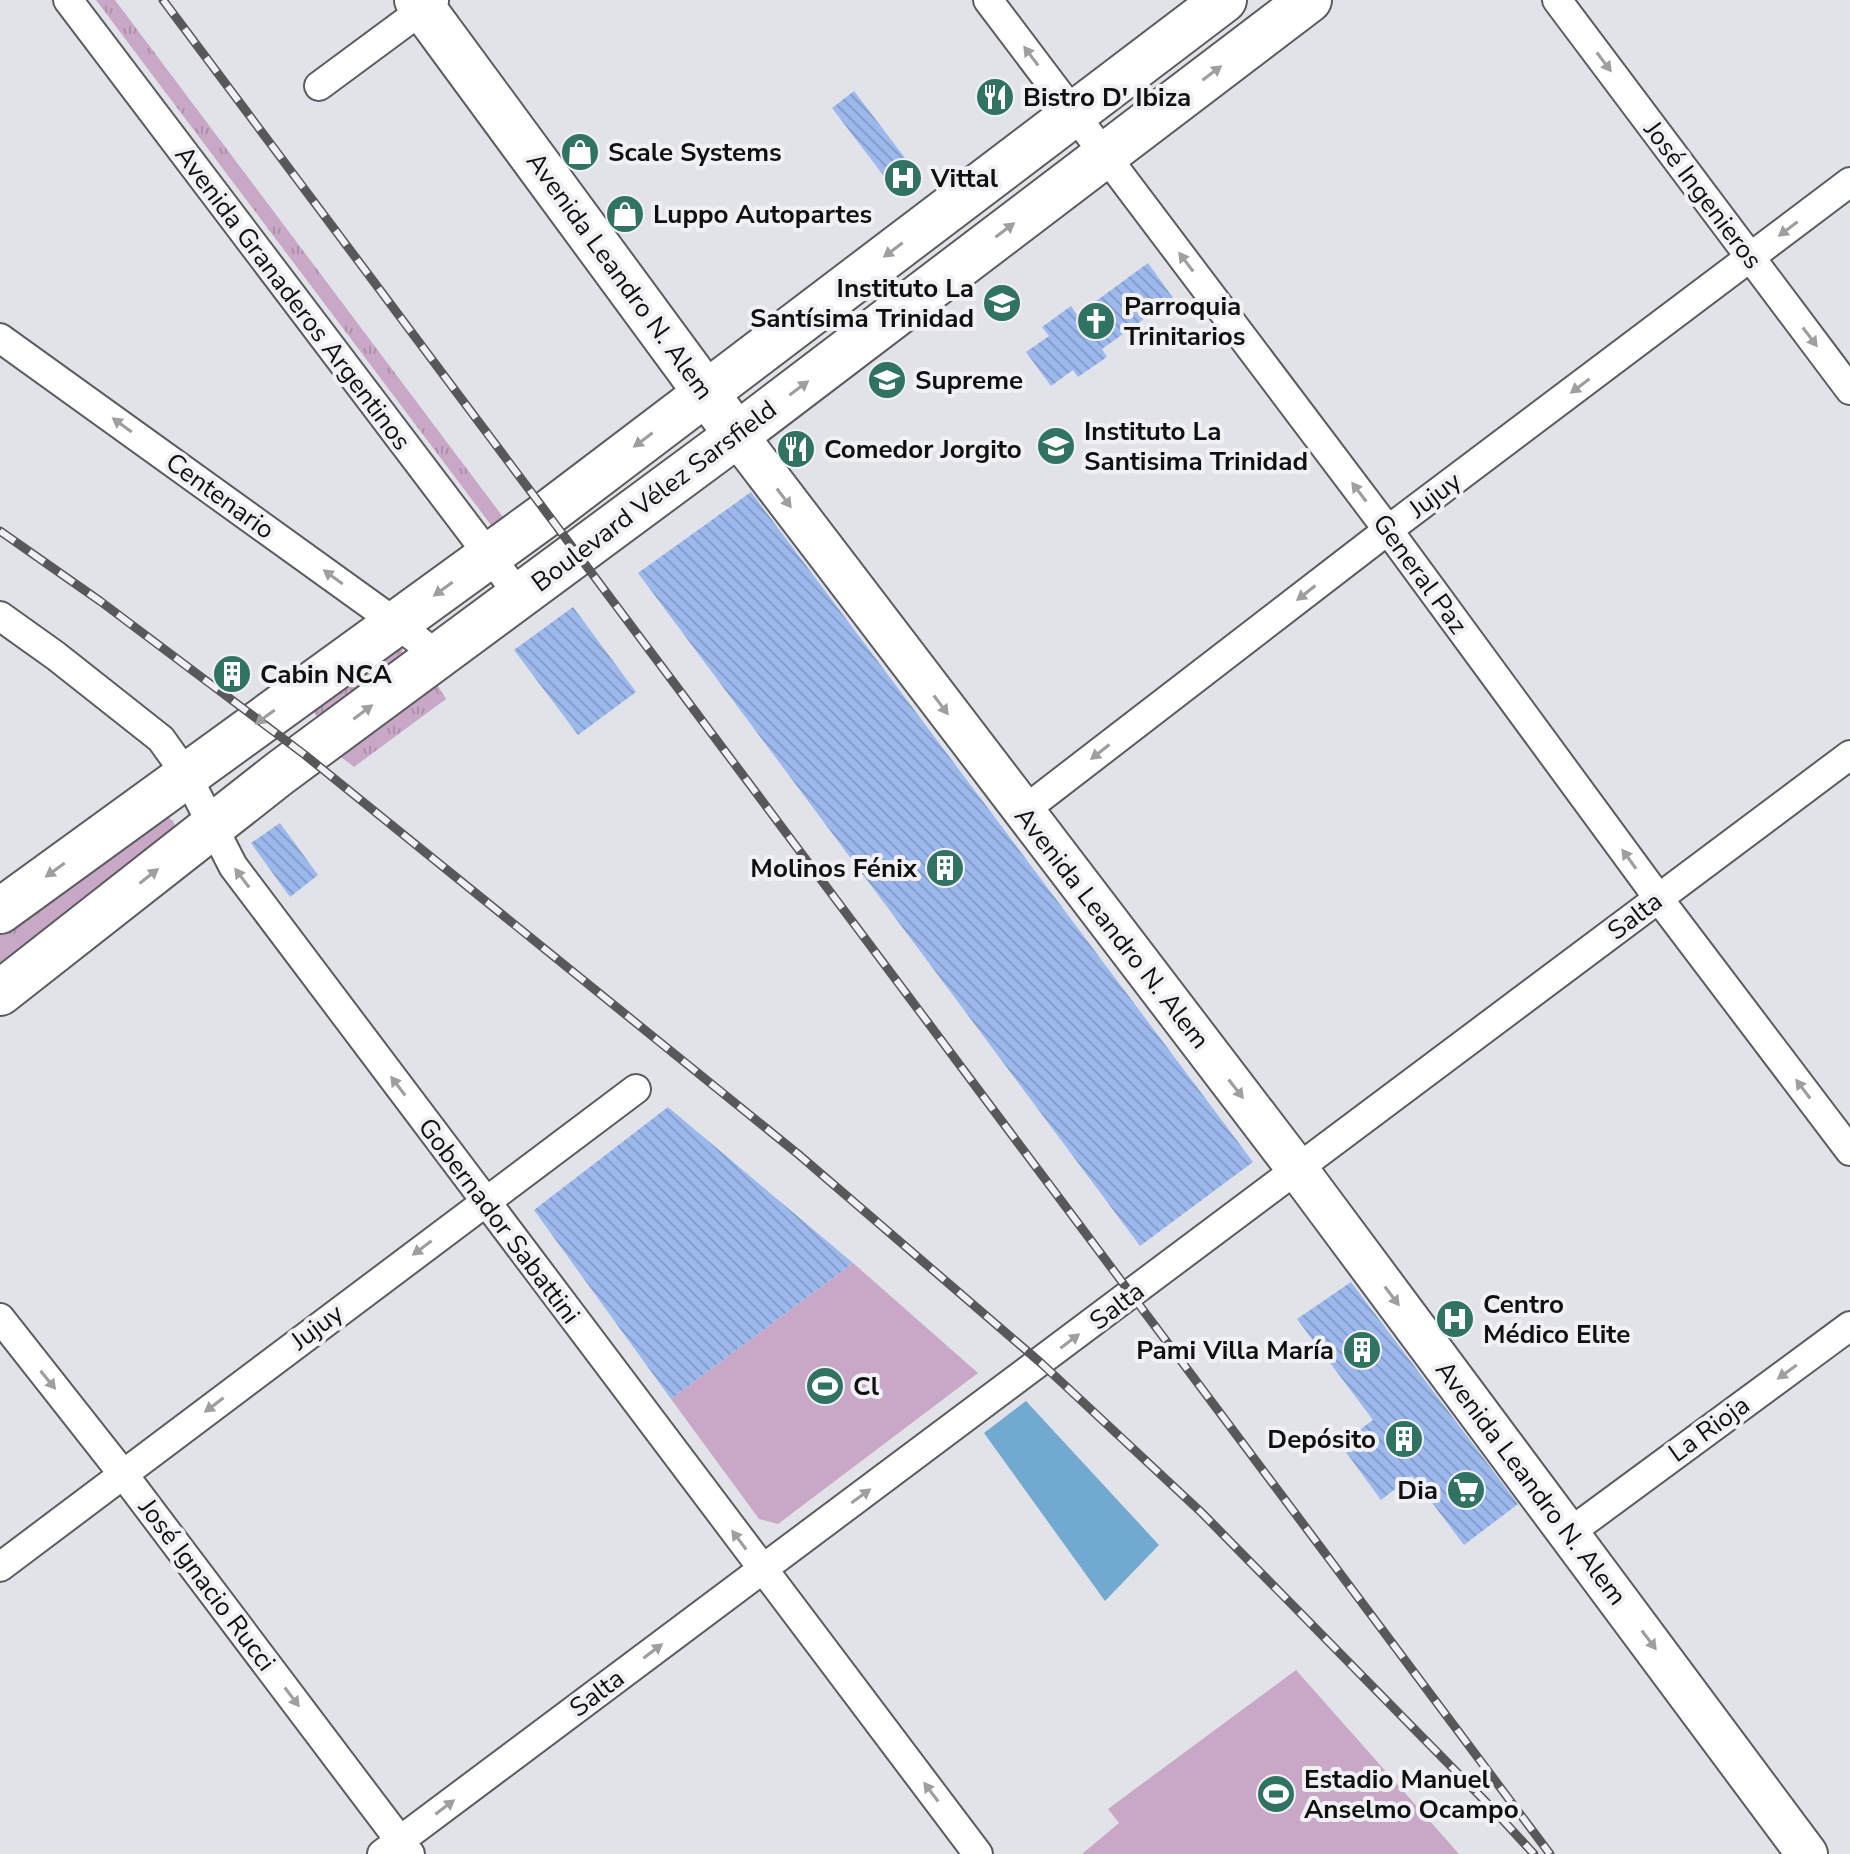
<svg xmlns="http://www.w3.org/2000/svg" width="1850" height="1854" viewBox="0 0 1850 1854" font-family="'Nunito Sans',sans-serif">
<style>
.grass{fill:url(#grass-tufts)}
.garden{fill:#c8a8c6}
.water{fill:#72a9d1}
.building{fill:url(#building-back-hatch)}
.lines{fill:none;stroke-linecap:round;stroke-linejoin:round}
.street-casing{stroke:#5b5c60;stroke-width:32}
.secondary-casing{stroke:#5b5c60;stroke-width:44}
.primary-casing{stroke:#5b5c60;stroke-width:48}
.highway-casing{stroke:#5b5c60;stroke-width:48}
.street{stroke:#fff;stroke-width:28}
.secondary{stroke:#fff;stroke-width:40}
.primary{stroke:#fff;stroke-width:44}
.highway{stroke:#fff;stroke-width:44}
.rail-casing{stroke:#58585b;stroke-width:9}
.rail{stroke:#f0f0f5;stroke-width:6;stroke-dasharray:18;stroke-linecap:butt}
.oneway{fill:#9f9fa0}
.labels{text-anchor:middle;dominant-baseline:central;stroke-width:8;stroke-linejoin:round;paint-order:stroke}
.poi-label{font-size:26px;font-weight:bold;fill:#101011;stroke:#f0f0f5;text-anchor:start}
.street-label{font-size:26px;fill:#101011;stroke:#f0f0f5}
</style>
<defs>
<pattern id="grass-tufts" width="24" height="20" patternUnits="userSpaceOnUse" patternTransform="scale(2)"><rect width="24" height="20" fill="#c8a8c6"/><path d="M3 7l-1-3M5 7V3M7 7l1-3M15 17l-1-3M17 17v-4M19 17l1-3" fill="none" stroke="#ab90a9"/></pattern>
<pattern id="building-back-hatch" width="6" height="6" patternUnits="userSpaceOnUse" patternTransform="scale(2)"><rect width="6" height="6" fill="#9cb8ed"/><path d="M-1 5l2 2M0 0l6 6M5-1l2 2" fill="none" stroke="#859dca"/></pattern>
</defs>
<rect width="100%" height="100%" fill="#e2e3e8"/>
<path class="grass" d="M 96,0 L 115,0 L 509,525 L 494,529 Z
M 395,645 L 402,649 L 404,656 L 319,719 L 311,709 Z
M 436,683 L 446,699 L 354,767 L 331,749 Z
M 166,816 L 173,821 L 176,829 L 0,976 L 0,925 Z"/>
<path class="garden" d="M 853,1263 L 978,1373 L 778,1524 L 759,1519 L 671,1399 Z
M 1296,1670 L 1459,1854 L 1082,1854 L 1119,1823 L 1108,1809 Z"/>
<path class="water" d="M 1026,1401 L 1159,1545 L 1105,1601 L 984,1433 Z"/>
<path class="building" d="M 854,91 L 918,175 L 896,192 L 832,108 Z
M 1148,263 L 1173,298 L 1102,349 L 1107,357 L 1078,377 L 1073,370 L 1051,386 L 1026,352 L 1049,336 L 1042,327 L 1071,306 L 1077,315 Z
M 751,492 L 1253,1162 L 1140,1246 L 638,573 Z
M 573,607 L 636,692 L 578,735 L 514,650 Z
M 280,823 L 318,875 L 290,897 L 251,843 Z
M 668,1107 L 853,1263 L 671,1399 L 534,1210 Z
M 1351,1282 L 1518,1504 L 1464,1545 L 1412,1476 L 1381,1500 L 1340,1444 L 1373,1420 L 1297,1319 Z"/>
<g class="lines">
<g class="street-casing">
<path id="street" d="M 68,0 L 519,595
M 988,0 L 1388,530 L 1659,899 L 1850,1151
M 1557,0 L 1850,390
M 319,86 L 434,1
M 0,338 L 396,623 L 438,656
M 0,616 L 56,656 L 161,739 L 186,774 L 233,866 L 978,1854
M 1022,812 L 1388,530 L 1850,182
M 0,1318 L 123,1474 L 410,1854
M 1569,1533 L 1850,1326
M 0,1567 L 636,1089
M 382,1854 L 1850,755"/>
</g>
<g class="secondary-casing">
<path id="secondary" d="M 737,435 L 1298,1170 L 1807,1854"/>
</g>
<g class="primary-casing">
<path id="primary" d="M 417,0 L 737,435"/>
</g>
<g class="highway-casing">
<path id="highway" d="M 0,911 L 548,513 L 1224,0
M 0,993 L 280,773 L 737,435 L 1309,0"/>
</g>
<use href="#street" class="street"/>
<use href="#secondary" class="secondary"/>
<use href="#primary" class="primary"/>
<use href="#highway" class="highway"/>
<g class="rail-casing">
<path id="rail" d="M 163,0 L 1550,1854
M 0,531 L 100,601 L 305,755 L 798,1154 L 1041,1363 L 1202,1513 L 1486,1802 L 1534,1854"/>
</g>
<use href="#rail" class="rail"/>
</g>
<defs><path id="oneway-solid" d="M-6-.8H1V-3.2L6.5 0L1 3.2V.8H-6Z" transform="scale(2)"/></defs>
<g class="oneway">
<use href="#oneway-solid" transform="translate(1031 56) rotate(-127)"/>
<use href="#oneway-solid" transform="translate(1604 62) rotate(53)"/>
<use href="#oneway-solid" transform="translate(1212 73) rotate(-37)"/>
<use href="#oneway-solid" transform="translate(1788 229) rotate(143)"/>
<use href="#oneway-solid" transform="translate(1005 230) rotate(-37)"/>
<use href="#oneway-solid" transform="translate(893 250) rotate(143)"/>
<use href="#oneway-solid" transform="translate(1186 262) rotate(-127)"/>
<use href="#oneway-solid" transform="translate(1810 337) rotate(53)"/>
<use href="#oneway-solid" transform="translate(1580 386) rotate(143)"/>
<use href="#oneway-solid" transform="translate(799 388) rotate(-37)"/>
<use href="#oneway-solid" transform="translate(122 425) rotate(-144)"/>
<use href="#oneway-solid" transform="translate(643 440) rotate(143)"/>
<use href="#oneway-solid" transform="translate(1359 492) rotate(-127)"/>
<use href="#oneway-solid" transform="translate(784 498) rotate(53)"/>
<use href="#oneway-solid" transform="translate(333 577) rotate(-144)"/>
<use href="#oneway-solid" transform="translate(443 589) rotate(144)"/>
<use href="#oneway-solid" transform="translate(1306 593) rotate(142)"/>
<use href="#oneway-solid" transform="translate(941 705) rotate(53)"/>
<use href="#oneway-solid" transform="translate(363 712) rotate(-37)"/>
<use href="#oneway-solid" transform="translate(265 717) rotate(144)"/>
<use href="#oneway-solid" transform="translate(1100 752) rotate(142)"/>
<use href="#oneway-solid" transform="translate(1629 859) rotate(-126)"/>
<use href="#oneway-solid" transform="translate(55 870) rotate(144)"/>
<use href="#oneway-solid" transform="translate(149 876) rotate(-38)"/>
<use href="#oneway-solid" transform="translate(242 878) rotate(-127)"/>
<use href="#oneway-solid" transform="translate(398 1086) rotate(-127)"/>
<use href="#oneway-solid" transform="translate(1236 1089) rotate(52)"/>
<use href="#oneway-solid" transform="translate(1803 1089) rotate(-127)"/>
<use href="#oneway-solid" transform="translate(422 1248) rotate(143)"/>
<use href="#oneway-solid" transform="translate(1392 1296) rotate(53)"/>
<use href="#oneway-solid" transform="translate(1070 1341) rotate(-37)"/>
<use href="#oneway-solid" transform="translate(1787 1372) rotate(144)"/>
<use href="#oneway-solid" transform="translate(48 1380) rotate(51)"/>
<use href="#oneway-solid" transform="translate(214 1405) rotate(143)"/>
<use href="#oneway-solid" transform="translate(861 1496) rotate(-36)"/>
<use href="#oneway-solid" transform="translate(739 1540) rotate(-127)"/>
<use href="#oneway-solid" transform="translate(1649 1640) rotate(53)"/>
<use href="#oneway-solid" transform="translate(653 1651) rotate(-37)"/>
<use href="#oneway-solid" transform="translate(292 1697) rotate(53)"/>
<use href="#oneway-solid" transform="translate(931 1792) rotate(-127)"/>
<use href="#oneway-solid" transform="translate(445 1807) rotate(-37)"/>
</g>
<defs>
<g id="restaurant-disc" transform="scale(2)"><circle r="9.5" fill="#317363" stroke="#f0f0f5"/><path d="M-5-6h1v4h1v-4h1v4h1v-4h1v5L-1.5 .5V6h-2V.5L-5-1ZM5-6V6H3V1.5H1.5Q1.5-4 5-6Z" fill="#fff"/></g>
<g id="shop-disc" transform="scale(2)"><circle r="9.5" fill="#317363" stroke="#f0f0f5"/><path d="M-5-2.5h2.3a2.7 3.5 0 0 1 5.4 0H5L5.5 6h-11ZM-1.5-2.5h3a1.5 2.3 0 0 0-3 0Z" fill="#fff"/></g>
<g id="hospital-disc" transform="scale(2)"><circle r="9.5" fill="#317363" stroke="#f0f0f5"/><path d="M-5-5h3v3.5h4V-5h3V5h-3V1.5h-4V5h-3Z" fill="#fff"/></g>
<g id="school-disc" transform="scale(2)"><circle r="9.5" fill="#317363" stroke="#f0f0f5"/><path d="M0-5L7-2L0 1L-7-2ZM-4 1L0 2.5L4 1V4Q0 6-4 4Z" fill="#fff"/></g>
<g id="church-disc" transform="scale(2)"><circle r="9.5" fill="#317363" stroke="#f0f0f5"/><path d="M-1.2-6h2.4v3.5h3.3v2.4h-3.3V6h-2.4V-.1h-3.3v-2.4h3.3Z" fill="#fff"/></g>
<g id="building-disc" transform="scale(2)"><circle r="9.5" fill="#317363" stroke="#f0f0f5"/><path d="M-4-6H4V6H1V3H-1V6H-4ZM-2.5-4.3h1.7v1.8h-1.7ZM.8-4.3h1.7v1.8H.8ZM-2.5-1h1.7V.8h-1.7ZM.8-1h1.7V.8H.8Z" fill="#fff"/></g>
<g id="stadium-disc" transform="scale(2)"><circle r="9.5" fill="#317363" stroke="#f0f0f5"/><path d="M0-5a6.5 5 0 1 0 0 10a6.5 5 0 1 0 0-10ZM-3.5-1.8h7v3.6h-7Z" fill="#fff"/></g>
<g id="supermarket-disc" transform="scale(2)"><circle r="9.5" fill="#317363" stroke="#f0f0f5"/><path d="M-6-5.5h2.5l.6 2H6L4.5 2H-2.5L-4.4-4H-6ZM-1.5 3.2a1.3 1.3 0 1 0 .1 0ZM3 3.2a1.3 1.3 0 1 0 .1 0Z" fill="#fff"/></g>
</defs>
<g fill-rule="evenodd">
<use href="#restaurant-disc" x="995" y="97"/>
<use href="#shop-disc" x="580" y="152"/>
<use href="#hospital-disc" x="903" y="178"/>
<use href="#shop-disc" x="625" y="214"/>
<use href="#school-disc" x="1002" y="303"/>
<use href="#church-disc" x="1096" y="321"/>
<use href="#school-disc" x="887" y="380"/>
<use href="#school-disc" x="1056" y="446"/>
<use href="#restaurant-disc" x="796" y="449"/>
<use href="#building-disc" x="232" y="674"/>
<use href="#building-disc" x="945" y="868"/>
<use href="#hospital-disc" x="1455" y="1319"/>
<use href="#building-disc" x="1362" y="1350"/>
<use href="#stadium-disc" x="825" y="1386"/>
<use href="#building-disc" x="1404" y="1439"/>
<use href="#supermarket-disc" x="1466" y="1490"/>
<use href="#stadium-disc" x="1276" y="1794"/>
</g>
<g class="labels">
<g class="poi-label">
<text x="1023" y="97">Bistro D' Ibiza</text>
<text x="608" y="152">Scale Systems</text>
<text x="931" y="178">Vittal</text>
<text x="653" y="214">Luppo Autopartes</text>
<text x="974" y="288" text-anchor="end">Instituto La<tspan x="974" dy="30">Santísima Trinidad</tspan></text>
<text x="1124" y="306">Parroquia<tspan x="1124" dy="30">Trinitarios</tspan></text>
<text x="915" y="380">Supreme</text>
<text x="1084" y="431">Instituto La<tspan x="1084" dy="30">Santisima Trinidad</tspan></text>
<text x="824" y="449">Comedor Jorgito</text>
<text x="260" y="674">Cabin NCA</text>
<text x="917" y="868" text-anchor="end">Molinos Fénix</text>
<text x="1483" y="1304">Centro<tspan x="1483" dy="30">Médico Elite</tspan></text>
<text x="1334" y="1350" text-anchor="end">Pami Villa María</text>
<text x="853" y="1386">Cl</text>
<text x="1376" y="1439" text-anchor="end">Depósito</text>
<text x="1438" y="1490" text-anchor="end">Dia</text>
<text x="1304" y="1779">Estadio Manuel<tspan x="1304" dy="30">Anselmo Ocampo</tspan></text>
</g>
<g class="street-label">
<text transform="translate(1703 195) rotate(53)">José Ingenieros</text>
<text transform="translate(620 276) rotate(54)">Avenida Leandro N. Alem</text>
<text transform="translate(293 298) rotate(53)">Avenida Granaderos Argentinos</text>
<text transform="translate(1435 495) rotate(-37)">Jujuy</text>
<text transform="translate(220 496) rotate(36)">Centenario</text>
<text transform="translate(654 496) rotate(-37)">Boulevard Vélez Sarsfield</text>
<text transform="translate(1420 574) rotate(54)">General Paz</text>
<text transform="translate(1635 916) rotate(-37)">Salta</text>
<text transform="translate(1112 928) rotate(52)">Avenida Leandro N. Alem</text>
<text transform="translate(499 1221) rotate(53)">Gobernador Sabattini</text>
<text transform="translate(1117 1306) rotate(-37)">Salta</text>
<text transform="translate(317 1327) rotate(-37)">Jujuy</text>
<text transform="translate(1709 1429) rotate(-36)">La Rioja</text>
<text transform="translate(1531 1483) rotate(53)">Avenida Leandro N. Alem</text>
<text transform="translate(207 1585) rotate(53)">José Ignacio Rucci</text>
<text transform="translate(597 1693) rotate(-37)">Salta</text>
</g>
</g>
</svg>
